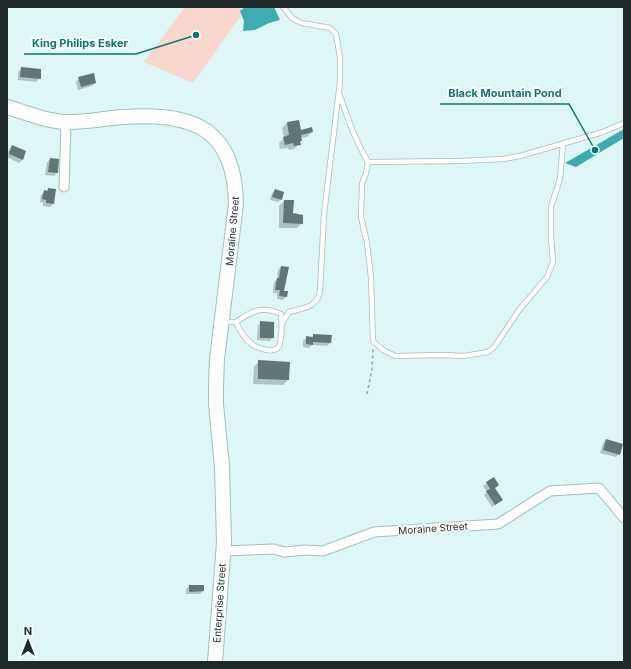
<svg xmlns="http://www.w3.org/2000/svg" width="631" height="669" viewBox="0 0 631 669" font-family="Inter,sans-serif">
<style>
.green{fill:#f8d8ce}
.water{fill:#3eacaf}
.shadow{fill:#0003}
.building{fill:#617777}
.lines{fill:none;stroke-linecap:round;stroke-linejoin:round}
.service-casing{stroke:#a5bdbd;stroke-width:6}
.minor-casing{stroke:#a5bdbd;stroke-width:11}
.primary-casing{stroke:#a5bdbd;stroke-width:16}
.path{stroke:#93a5a5;stroke-width:1.5;stroke-dasharray:3 3;stroke-linecap:butt}
.service{stroke:#fff;stroke-width:4.5}
.minor{stroke:#fff;stroke-width:9}
.primary{stroke:#fff;stroke-width:14}
.labels{text-anchor:middle;dominant-baseline:central;stroke-width:4;stroke-linejoin:round;paint-order:stroke}
.street-label{font-size:10px;fill:#1f2929;stroke:#faffff}
.leader{fill:none;stroke:#0f766e;stroke-width:1.5}
.callout-dot{fill:#0f766e;stroke:#faffff;stroke-width:1.5}
.callout-label{font-size:11px;text-anchor:middle;font-weight:bold;fill:#0f766e;stroke:#faffff;stroke-width:4;stroke-linejoin:round;paint-order:stroke}
</style>
<rect width="100%" height="100%" fill="#def6f6"/>
<path class="green" d="M 185,7 L 247,7 L 193,83 L 144,62 Z"/>
<path class="water" d="M 245,7 L 274,7 L 280,20 L 269,23 L 255,30 L 243,31 L 244,21 L 240,11 Z
M 624,129 L 624,138 L 576,167 L 565,163 Z"/>
<path class="shadow" d="M 22,68 L 40,78 L 36,82 L 18,80 L 18,72 Z
M 79,78 L 95,83 L 92,86 L 78,90 L 76,82 Z
M 298,121 L 300,131 L 312,132 L 307,137 L 301,138 L 299,144 L 294,149 L 289,150 L 288,148 L 280,149 L 279,143 L 284,138 L 282,128 L 287,123 Z
M 12,146 L 23,159 L 19,163 L 7,157 L 9,149 Z
M 50,159 L 57,173 L 54,176 L 45,175 L 47,162 Z
M 48,189 L 53,204 L 50,207 L 43,206 L 43,203 L 40,202 L 41,195 Z
M 275,190 L 281,199 L 278,202 L 270,200 L 272,193 Z
M 284,201 L 292,214 L 302,223 L 297,228 L 279,228 L 279,206 Z
M 281,267 L 283,292 L 286,297 L 283,300 L 277,299 L 277,293 L 273,293 L 274,282 L 277,279 L 278,270 Z
M 261,322 L 273,337 L 270,341 L 257,340 L 258,326 Z
M 314,335 L 330,343 L 327,346 L 312,345 L 309,348 L 303,347 L 303,341 L 307,337 L 311,338 Z
M 259,361 L 288,380 L 283,385 L 253,384 L 254,367 Z
M 606,440 L 619,454 L 616,457 L 600,453 L 603,443 Z
M 493,479 L 494,488 L 502,500 L 492,507 L 484,495 L 487,492 L 483,486 Z
M 189,586 L 203,586 L 203,591 L 200,594 L 186,594 L 186,589 Z"/>
<path class="building" d="M 21,67 L 41,69 L 41,79 L 20,77 Z
M 94,73 L 96,83 L 81,87 L 78,77 Z
M 299,120 L 301,130 L 312,127 L 313,132 L 301,135 L 302,141 L 300,141 L 301,145 L 294,146 L 293,143 L 285,145 L 283,137 L 289,135 L 287,122 Z
M 12,145 L 26,151 L 23,160 L 9,154 Z
M 50,158 L 59,159 L 58,173 L 48,172 Z
M 48,188 L 56,189 L 54,204 L 46,203 L 46,200 L 42,199 L 44,190 L 48,191 Z
M 275,189 L 284,192 L 282,200 L 272,197 Z
M 284,200 L 294,200 L 293,213 L 303,215 L 303,224 L 283,223 Z
M 281,266 L 289,267 L 284,291 L 288,291 L 287,297 L 279,296 L 280,290 L 275,290 L 277,278 L 279,278 Z
M 260,321 L 274,322 L 274,338 L 260,338 Z
M 313,334 L 332,335 L 331,343 L 313,342 L 313,345 L 306,344 L 306,336 L 313,337 Z
M 258,360 L 290,362 L 289,380 L 258,379 Z
M 606,439 L 623,444 L 620,455 L 603,450 Z
M 494,477 L 499,485 L 495,488 L 503,500 L 495,505 L 486,491 L 490,489 L 486,482 Z
M 189,585 L 204,585 L 204,591 L 190,592 L 189,591 Z"/>
<g class="lines">
<g class="service-casing">
<path id="service" d="M 339,93 C 348,119 354,138 368,162 L 366,173 L 362,184 L 361,217 L 367,243 L 371,278 L 373,341 L 383,350 L 395,356 L 444,355 L 464,356 L 488,352 L 495,346 L 519,310 L 547,277 L 553,262 L 551,237 L 551,207 L 560,179 L 563,144
M 368,162 L 461,161 L 503,159 L 520,156 L 603,132 L 624,123
M 224,322 L 236,322 C 242,336 251,349 268,350 C 271,351 277,350 279,346 C 282,340 282,322 281,314 C 261,305 253,311 236,322
M 282,323 L 289,312 C 303,308 317,308 320,291 L 324,214 L 340,82 L 340,58 L 336,34 L 330,28 L 302,23 L 293,19 L 283,7"/>
</g>
<g class="minor-casing">
<path id="minor" d="M 64,187 L 66,122
M 223,551 L 274,549 L 284,552 L 305,550 L 323,551 L 374,532 L 498,524 L 550,491 L 599,488 L 624,518"/>
</g>
<g class="primary-casing">
<path id="primary" d="M 7,107 C 27,113 48,122 69,122 C 88,122 106,118 124,117 C 192,112 235,128 236,204 L 217,359 L 216,386 L 216,404 L 222,467 L 224,542 L 215,662"/>
</g>
<path class="path" d="M 367,394 L 372,369 L 373,349"/>
<use href="#service" class="service"/>
<use href="#minor" class="minor"/>
<use href="#primary" class="primary"/>
</g>
<g class="labels">
<g class="street-label">
<text transform="translate(232 231) rotate(-85)">Moraine Street</text>
<text transform="translate(433 528) rotate(-4)">Moraine Street</text>
<text transform="translate(219 603) rotate(-86)">Enterprise Street</text>
</g>
</g>
<path class="leader" d="M196 35L136 54H24M595 150L569 104H440"/>
<g class="callout-dot">
<circle cx="196" cy="35" r="4"/>
<circle cx="595" cy="150" r="4"/>
</g>
<g class="callout-label">
<text x="80" y="47">King Philips Esker</text>
<text x="505" y="97">Black Mountain Pond</text>
</g>
<rect width="631" height="669" fill="none" stroke="#1f2929" stroke-width="16"/>
<g transform="translate(28 641)" stroke="#faffff" stroke-width="3" paint-order="stroke">
<path d="M0-3L7 15L0 10L-7 15Z" fill="#1f2929"/>
<text y="-6" font-size="11" font-weight="bold" text-anchor="middle" fill="#1f2929">N</text>
</g>
</svg>
